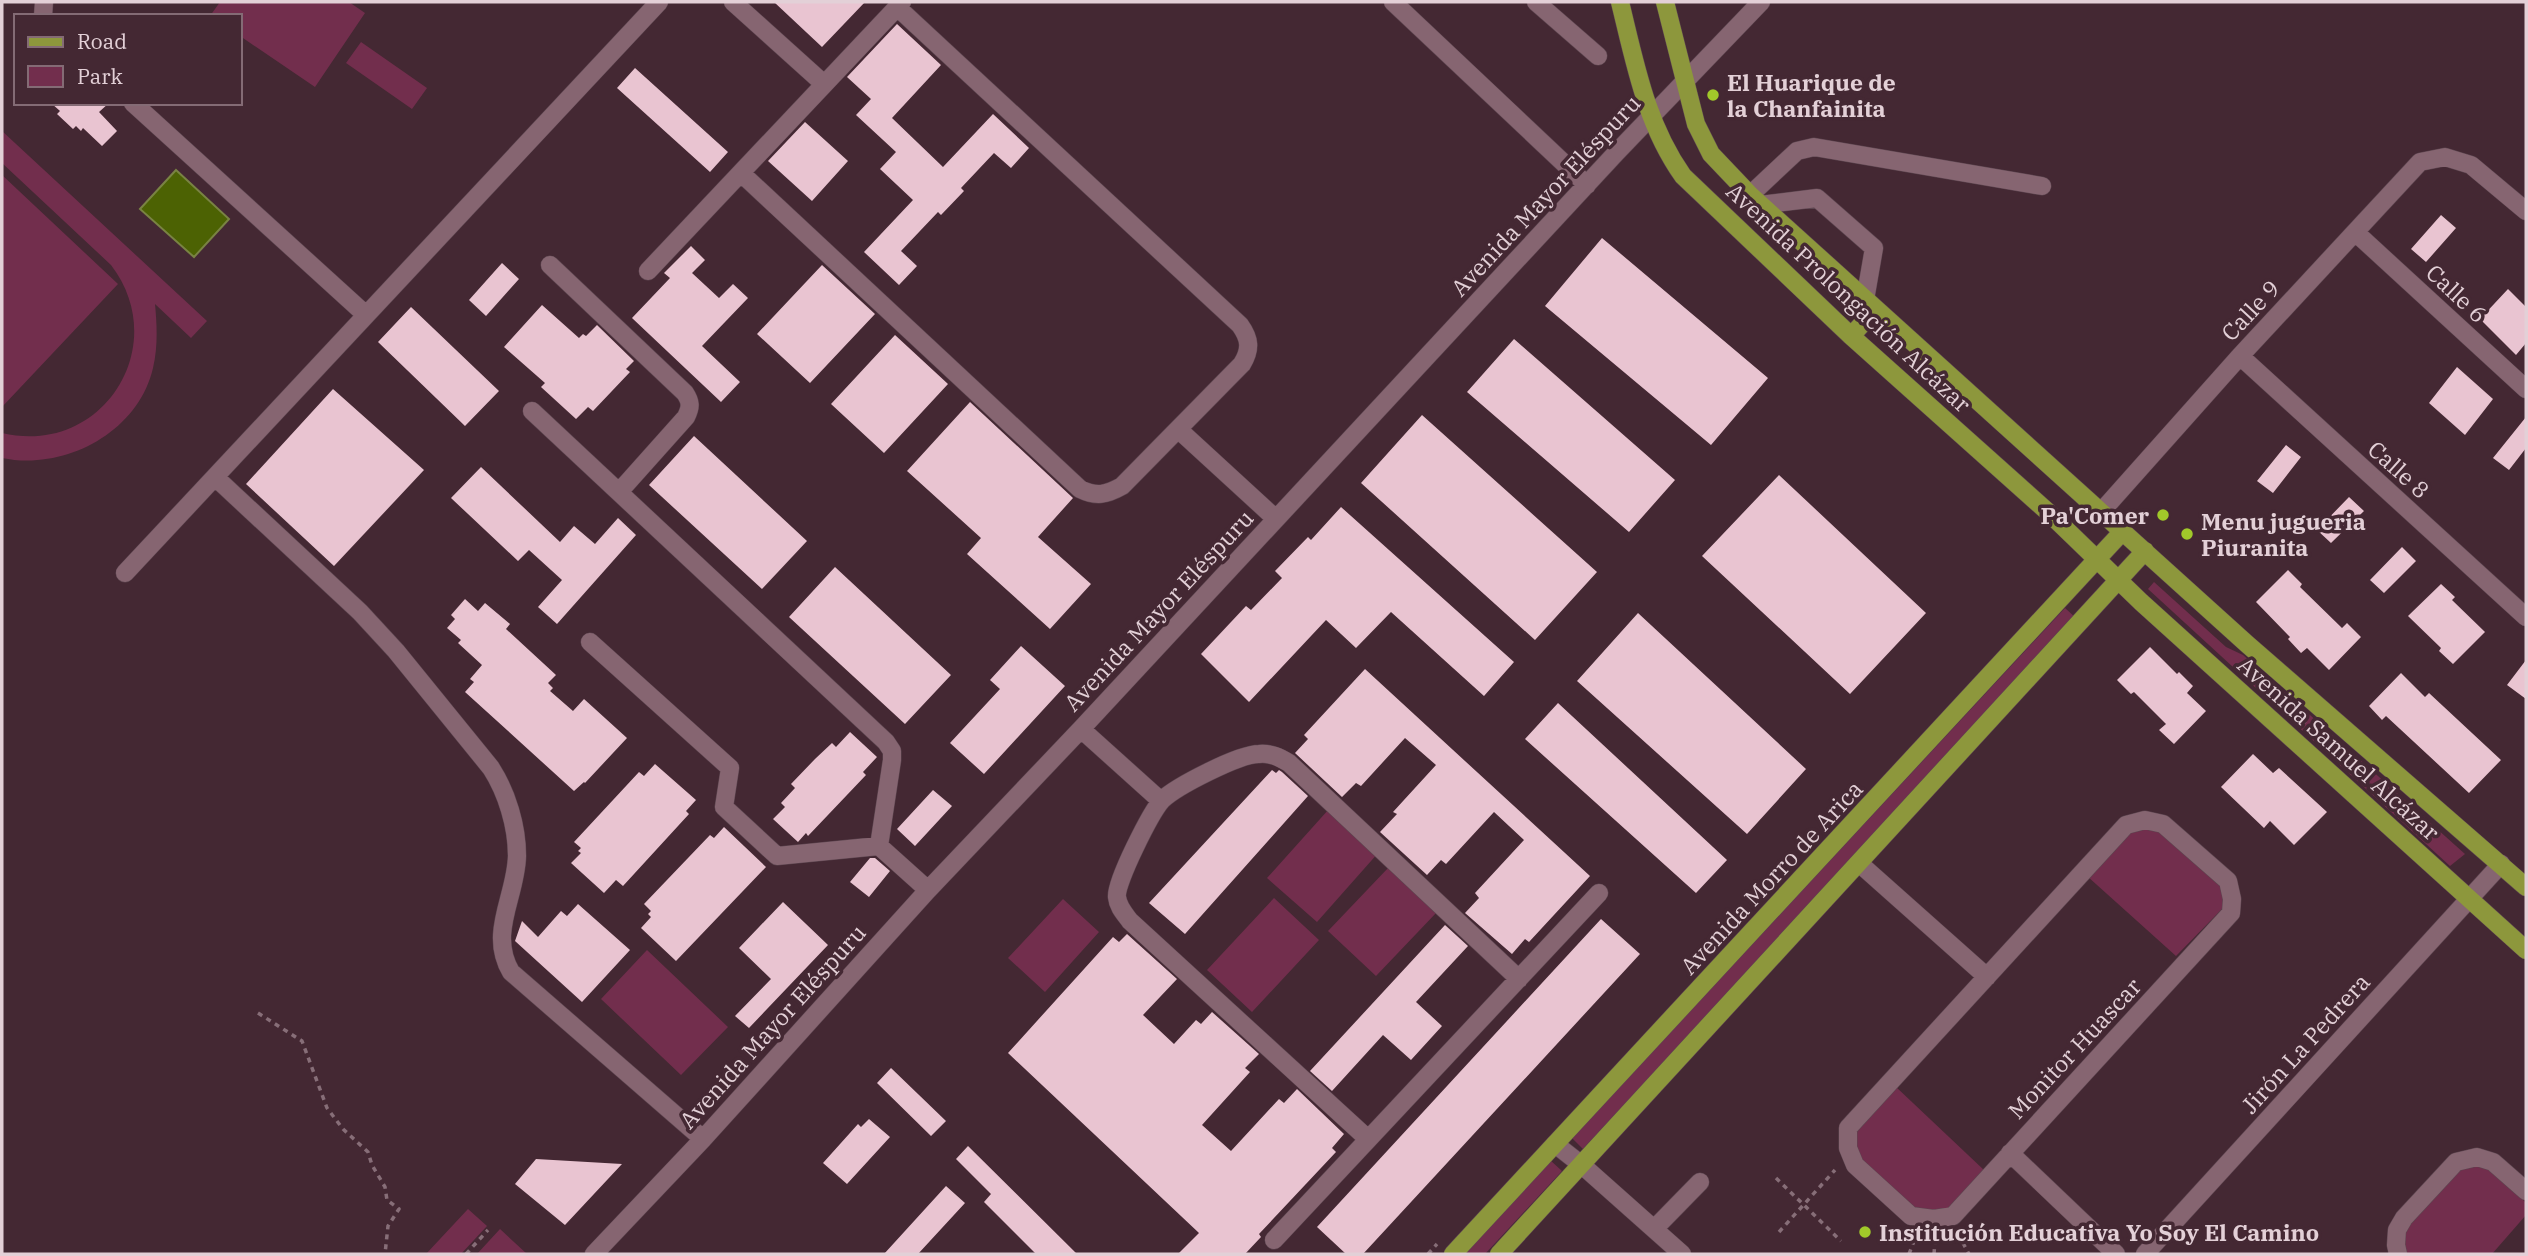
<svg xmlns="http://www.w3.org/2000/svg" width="2528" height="1256" viewBox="0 0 2528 1256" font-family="'IBM Plex Serif',serif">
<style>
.green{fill:#722e4d}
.water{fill:#4c6203;stroke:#798343;stroke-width:2}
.building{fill:#e9c4d1}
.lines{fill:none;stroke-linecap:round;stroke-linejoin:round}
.minor-casing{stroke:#5d4650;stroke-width:19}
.major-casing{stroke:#5d4650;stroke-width:19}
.path{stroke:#876e78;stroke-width:3.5;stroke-dasharray:5 5;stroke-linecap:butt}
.minor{stroke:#866571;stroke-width:18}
.major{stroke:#8d973c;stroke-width:18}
.poi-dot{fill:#a1c92a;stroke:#442833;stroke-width:2.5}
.labels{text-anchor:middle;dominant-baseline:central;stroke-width:7;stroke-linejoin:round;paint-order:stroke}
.poi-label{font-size:23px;font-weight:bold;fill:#e3d0d7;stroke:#442833;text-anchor:start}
.street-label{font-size:23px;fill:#e3d0d7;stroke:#442833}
</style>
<rect width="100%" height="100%" fill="#442833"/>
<path class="green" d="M 220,2 L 349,2 L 365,13 L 315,87 L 240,36 L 240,16 L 210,16 Z
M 361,42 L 427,88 L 412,109 L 346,63 Z
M 2,131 L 207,321 L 191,338 L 155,304 C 157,325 158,347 153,368 C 138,433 64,471 2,458 L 2,433 C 102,457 173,346 111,265 L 2,163 Z
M 2,175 L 118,284 L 2,407 Z
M 2154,582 L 2226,647 L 2243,655 L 2465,854 L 2450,866 L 2148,589 Z
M 2065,608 L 2076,618 L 1583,1149 L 1572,1138 Z
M 1329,809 L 1379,852 L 1317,922 L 1267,878 Z
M 2146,827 L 2159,829 L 2222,884 L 2224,907 L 2176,956 L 2087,876 L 2132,831 Z
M 1389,867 L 1437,912 L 1376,976 L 1328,931 Z
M 1274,898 L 1319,940 L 1252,1012 L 1207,970 Z
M 1063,899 L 1099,932 L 1045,992 L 1008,958 Z
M 647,950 L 728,1027 L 681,1075 L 601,999 Z
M 1895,1086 L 1985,1171 L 1951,1211 L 1909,1211 L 1859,1162 L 1853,1130 Z
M 1550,1160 L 1562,1171 L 1485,1254 L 1462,1254 Z
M 2465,1165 L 2490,1166 L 2526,1203 L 2526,1215 L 2492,1254 L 2400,1254 L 2401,1229 Z
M 468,1209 L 487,1226 L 461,1254 L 426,1254 Z
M 500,1229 L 527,1254 L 528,1254 L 477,1254 Z"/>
<path class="water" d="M 176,170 L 229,219 L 194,257 L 140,209 Z"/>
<path class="building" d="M 774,2 L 865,2 L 822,47 Z
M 897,24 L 941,65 L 892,118 L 943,167 L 993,114 L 1029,148 L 1011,168 L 994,153 L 961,188 L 964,191 L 941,215 L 938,212 L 901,251 L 917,266 L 899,285 L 864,252 L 913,200 L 880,169 L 896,152 L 856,115 L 871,99 L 847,77 Z
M 635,68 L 728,152 L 710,172 L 617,88 Z
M 51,103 L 109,103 L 99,112 L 117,131 L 102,146 L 83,128 L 81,131 L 76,126 L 73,129 L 57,114 L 60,111 Z
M 805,122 L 848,161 L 812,201 L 768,161 Z
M 2441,215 L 2456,228 L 2426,262 L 2411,249 Z
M 1602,238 L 1768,378 L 1711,445 L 1545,306 Z
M 691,246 L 705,260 L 692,273 L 719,298 L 733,284 L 748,298 L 702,346 L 740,382 L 721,402 L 632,318 L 670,278 L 664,273 Z
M 502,263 L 519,279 L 486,316 L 469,300 Z
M 822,265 L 875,314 L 810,383 L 757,334 Z
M 2508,289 L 2526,307 L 2526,343 L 2516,355 L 2480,319 Z
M 542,305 L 579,338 L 583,334 L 586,336 L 597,325 L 634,361 L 626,369 L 630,372 L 593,411 L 588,407 L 576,419 L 541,387 L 545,383 L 504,347 Z
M 411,307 L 499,391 L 465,426 L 378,342 Z
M 895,335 L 948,384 L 884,453 L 831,404 Z
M 1514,339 L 1675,480 L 1629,532 L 1467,392 Z
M 2457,367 L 2493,399 L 2465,435 L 2429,403 Z
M 333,389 L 424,470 L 334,566 L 246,484 Z
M 970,402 L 1073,498 L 1038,537 L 1091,584 L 1050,629 L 967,554 L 981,538 L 907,471 Z
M 1422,415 L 1597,572 L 1535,640 L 1361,483 Z
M 2526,417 L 2526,448 L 2509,470 L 2493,458 Z
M 694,436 L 807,541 L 762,589 L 649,485 Z
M 2286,445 L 2301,457 L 2273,493 L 2257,481 Z
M 481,467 L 560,542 L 574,526 L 595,544 L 618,518 L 636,535 L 557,624 L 538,607 L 562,580 L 529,550 L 518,561 L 451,498 Z
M 1779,475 L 1926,613 L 1850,694 L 1702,556 Z
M 2349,497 L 2364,511 L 2331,543 L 2317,530 Z
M 1341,507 L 1514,662 L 1484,696 L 1391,612 L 1356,648 L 1326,620 L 1249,702 L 1201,654 L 1246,606 L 1251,610 L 1282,578 L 1275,571 L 1308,537 L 1311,540 Z
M 2402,547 L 2416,561 L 2384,593 L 2370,580 Z
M 835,567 L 951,675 L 905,724 L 789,617 Z
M 2288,570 L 2302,584 L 2300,587 L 2342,628 L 2347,623 L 2361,637 L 2329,670 L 2307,648 L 2301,653 L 2288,639 L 2290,637 L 2256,602 Z
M 2441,584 L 2455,597 L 2452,600 L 2485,632 L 2453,664 L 2439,651 L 2441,648 L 2408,616 Z
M 465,599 L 478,611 L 485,603 L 510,624 L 506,629 L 556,675 L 548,683 L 553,688 L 550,691 L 573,711 L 584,699 L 627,738 L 585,783 L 584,782 L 574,791 L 465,692 L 474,682 L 470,679 L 482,665 L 458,643 L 461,640 L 447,628 L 455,619 L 451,615 Z
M 1638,613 L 1806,769 L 1747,834 L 1577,681 Z
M 1021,646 L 1065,686 L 984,774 L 950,743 L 1000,689 L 990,680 Z
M 2150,647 L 2177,674 L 2179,672 L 2193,686 L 2187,693 L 2206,711 L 2174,744 L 2159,730 L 2166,724 L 2134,692 L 2131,694 L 2117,680 Z
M 2526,660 L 2526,699 L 2507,685 Z
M 1365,669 L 1590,876 L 1529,942 L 1525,939 L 1512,954 L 1465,913 L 1479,898 L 1475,893 L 1524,840 L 1494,812 L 1446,864 L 1441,860 L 1427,875 L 1380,832 L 1397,814 L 1393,812 L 1436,765 L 1405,738 L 1361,786 L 1356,783 L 1342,797 L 1295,753 L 1308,739 L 1304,735 Z
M 2401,673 L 2425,697 L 2429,693 L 2501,760 L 2469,793 L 2386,716 L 2382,720 L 2369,706 Z
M 1558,703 L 1727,860 L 1696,893 L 1525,739 Z
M 850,732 L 877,757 L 863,772 L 866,775 L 808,836 L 806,833 L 798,842 L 773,819 L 785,807 L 781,803 L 795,788 L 791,784 L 815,759 L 832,743 L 836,747 Z
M 2253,754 L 2273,773 L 2279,768 L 2327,812 L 2294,845 L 2270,821 L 2264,828 L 2221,787 Z
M 655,764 L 696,800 L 686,811 L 689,814 L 623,886 L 616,880 L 604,893 L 571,863 L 581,853 L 578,851 L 581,848 L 574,842 L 639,772 L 644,776 Z
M 1272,770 L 1276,773 L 1279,770 L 1282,772 L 1308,796 L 1185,934 L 1149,903 Z
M 933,790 L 952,806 L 915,846 L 897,829 Z
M 724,827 L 766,867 L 676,961 L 641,928 L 651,917 L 648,914 L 651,911 L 644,904 L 710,835 L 714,838 Z
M 870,858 L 875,858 L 890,871 L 869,897 L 850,882 Z
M 783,902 L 828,945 L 749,1028 L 735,1016 L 771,979 L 739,948 Z
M 578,904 L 630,950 L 582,1002 L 515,941 L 522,921 L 538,937 L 561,911 L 567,916 Z
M 1601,919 L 1640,954 L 1363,1254 L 1346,1254 L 1317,1227 Z
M 1445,925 L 1468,946 L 1416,1002 L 1442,1026 L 1411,1060 L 1383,1035 L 1332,1091 L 1310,1071 Z
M 1127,934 L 1177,979 L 1143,1015 L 1174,1044 L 1196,1020 L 1201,1024 L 1212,1012 L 1259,1054 L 1245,1068 L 1250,1072 L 1202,1125 L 1231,1151 L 1279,1099 L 1284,1103 L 1297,1089 L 1344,1134 L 1332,1148 L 1336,1152 L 1259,1234 L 1261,1237 L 1245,1254 L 1178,1254 L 1199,1233 L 1008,1053 L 1113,937 L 1119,942 Z
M 891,1068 L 946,1121 L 931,1136 L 877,1083 Z
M 869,1119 L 890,1137 L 847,1184 L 823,1163 L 858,1124 L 861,1127 Z
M 968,1146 L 1077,1254 L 1036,1254 L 984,1202 L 991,1194 L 956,1159 Z
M 536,1159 L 622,1164 L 565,1225 L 515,1184 Z
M 946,1186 L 965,1203 L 918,1254 L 884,1254 Z"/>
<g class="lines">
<g class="minor-casing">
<path id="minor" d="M 733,2 L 824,84
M 1393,2 L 1587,185
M 1536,2 L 1598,56
M 43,16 L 44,2
M 133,103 L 366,315
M 741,173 L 1080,489 C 1096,497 1106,495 1122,486 L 1242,364 C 1251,349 1250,339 1240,325 L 897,7
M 1750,195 L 1797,151 L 1814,147 L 2042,186
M 1760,205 L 1817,198 L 1874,248 L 1865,300
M 2355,232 L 2526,389
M 550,265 L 685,393 C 691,402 691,407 686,417 L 619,492
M 648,271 L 902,2
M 2240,356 L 2526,617
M 532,411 L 886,742 L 892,751 L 892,760 L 879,846 L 928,890
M 1179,430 L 1276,519
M 215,477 L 360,612 L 396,651 L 491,768 C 507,793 517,826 517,856 C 516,897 488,933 511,972 L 703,1139
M 2101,512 L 2240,356 L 2420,162 L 2445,157 L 2471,165 L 2526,211
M 125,573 L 659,2
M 590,642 L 730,768 L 724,807 L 777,856 L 879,846
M 1081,729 L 1161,801
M 2145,820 L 2163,824 L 2228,881 L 2232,899 L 2231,913 L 1953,1216 L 1934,1219 L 1911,1216 L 1855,1165 L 1848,1148 L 1848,1128 L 2126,825 Z
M 1860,864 L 1987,977
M 1368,1139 L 1130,921 C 1124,913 1118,907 1117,897 C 1115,883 1151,812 1162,800 C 1177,786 1239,754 1259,754 C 1271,753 1279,757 1289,763 L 1519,979
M 1555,1144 L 1583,1166 L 1682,1254
M 2010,1153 L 2116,1254
M 1654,1229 L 1700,1182
M 1274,1240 L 1599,893
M 594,1254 L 703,1139 L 928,890 L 1081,729 L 1616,153 L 1761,2
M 2145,1254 L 2501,864
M 2398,1254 L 2396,1245 L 2397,1230 L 2404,1218 L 2456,1162 L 2477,1157 L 2493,1162 L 2526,1191"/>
</g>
<g class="major-casing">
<path id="major" d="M 1620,2 C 1635,63 1646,124 1683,176 L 1851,336 L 2049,513 L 2141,602 L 2526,950
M 1665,2 L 1696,124 L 1711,154 L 1750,195 L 2247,644 L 2526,887
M 1851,336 L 1876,309
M 1453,1254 L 2123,531
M 1499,1254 L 2145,551"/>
</g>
<path class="path" d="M 2257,680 L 2366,778
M 258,1013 L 302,1041 L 327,1108 L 343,1129 L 368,1152 L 372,1165 L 385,1187 L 387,1200 L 399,1209 L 388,1226 L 385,1254
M 1776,1178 L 1841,1241
M 1779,1232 L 1835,1170
M 1958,1234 L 1969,1254
M 466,1254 L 488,1230
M 1428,1254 L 1437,1244
M 1909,1254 L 1914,1241
M 1934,1254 L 1935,1241"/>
<use href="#minor" class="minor"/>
<use href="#major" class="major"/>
</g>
<g class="poi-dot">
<circle cx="1713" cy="95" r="7"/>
<circle cx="2163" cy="515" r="7"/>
<circle cx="2187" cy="534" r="7"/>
<circle cx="1865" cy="1232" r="7"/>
</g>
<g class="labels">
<g class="poi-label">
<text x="1727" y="82">El Huarique de<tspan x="1727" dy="26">la Chanfainita</tspan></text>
<text x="2149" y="515" text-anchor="end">Pa'Comer</text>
<text x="2201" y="521">Menu jugueria<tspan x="2201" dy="26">Piuranita</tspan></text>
<text x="1879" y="1232">Institución Educativa Yo Soy El Camino</text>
</g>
<g class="street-label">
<text transform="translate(1545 195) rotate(-47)">Avenida Mayor Eléspuru</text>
<text transform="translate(2457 293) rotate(43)">Calle 6</text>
<text transform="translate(1849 297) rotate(43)">Avenida Prolongación Alcázar</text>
<text transform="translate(2250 310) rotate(-47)">Calle 9</text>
<text transform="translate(2399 469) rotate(42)">Calle 8</text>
<text transform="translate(1158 610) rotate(-47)">Avenida Mayor Eléspuru</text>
<text transform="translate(2339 748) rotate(42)">Avenida Samuel Alcázar</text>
<text transform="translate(1771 877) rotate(-47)">Avenida Morro de Arica</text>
<text transform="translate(772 1026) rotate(-48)">Avenida Mayor Eléspuru</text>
<text transform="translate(2305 1043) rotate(-48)">Jirón La Pedrera</text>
<text transform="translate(2074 1048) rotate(-47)">Monitor Huascar</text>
</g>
</g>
<rect width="2528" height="1256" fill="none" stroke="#e3d0d7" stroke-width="7"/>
<rect x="14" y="14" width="228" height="91" fill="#442833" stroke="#846b75" stroke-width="2"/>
<rect x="28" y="37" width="35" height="10" fill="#8d973c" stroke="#846b75" stroke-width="2"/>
<text x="77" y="49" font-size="21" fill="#e3d0d7">Road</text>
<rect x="28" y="66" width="35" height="21" fill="#722e4d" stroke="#846b75" stroke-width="2"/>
<text x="77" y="84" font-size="21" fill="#e3d0d7">Park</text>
</svg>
